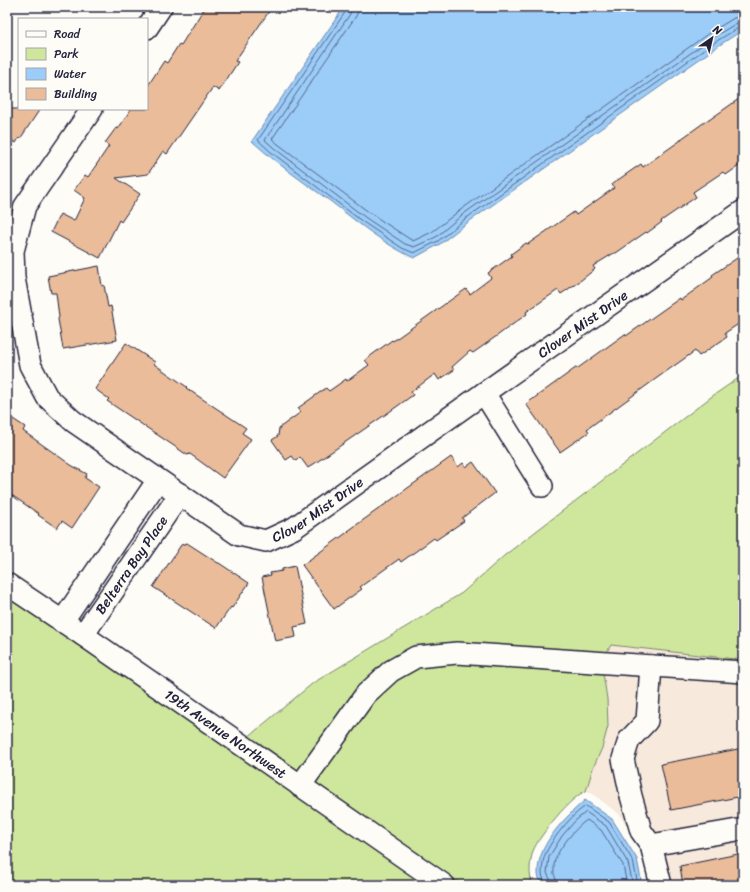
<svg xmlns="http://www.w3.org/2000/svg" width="750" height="892" viewBox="0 0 750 892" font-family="Sriracha,sans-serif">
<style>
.built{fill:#f7e9db}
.green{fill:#cfe79d;stroke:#78846c}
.water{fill:#9cccf8;stroke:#6b88ac}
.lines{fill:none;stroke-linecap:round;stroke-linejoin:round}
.shore{stroke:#536687;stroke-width:1}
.building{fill:#eabc9a;stroke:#22223b}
.minor-casing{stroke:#22223b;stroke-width:24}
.minor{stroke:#fdfcf7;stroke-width:21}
.labels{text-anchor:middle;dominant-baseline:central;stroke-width:3;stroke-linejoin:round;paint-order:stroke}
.street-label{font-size:14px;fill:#22223b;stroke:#fdfcf7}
</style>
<rect width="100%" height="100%" fill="#fdfcf7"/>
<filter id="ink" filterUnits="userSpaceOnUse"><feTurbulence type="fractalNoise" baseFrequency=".025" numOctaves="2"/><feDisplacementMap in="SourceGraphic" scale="8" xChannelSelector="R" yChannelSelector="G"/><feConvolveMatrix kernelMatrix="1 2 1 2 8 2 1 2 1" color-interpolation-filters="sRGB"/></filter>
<g filter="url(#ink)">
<path class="built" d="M 611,645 L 743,660 L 743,885 L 651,885 L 645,857 L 619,814 L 590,792 L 586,791 L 593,768 L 602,748 L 607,699 L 603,673 L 605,655 Z"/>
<path class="green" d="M 743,375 L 743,660 L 611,645 L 605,655 L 603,673 L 607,699 L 608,726 L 602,748 L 593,768 L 586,791 C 571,796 539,836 533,851 C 530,861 528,875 533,885 L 463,885 L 248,737 L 313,683 L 462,593 L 505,555 L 711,397 Z
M 7,597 L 30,612 L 426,885 L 7,885 Z"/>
<path class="water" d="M 344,7 L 743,7 L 743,30 L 718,46 L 467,223 L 440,244 L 414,258 C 383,244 356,221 330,201 C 303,182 276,163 252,141 Z
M 585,800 L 612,819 L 637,859 L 642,885 L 543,885 C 541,882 538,878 538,874 C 537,844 565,818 585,800 Z"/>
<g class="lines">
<path class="shore" d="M 347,7 L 346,11 L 258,140 L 271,152 L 363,222 L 402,248 L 414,253 L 438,241 L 465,219 L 715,42 L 740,27 L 743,27
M 352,7 L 350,14 L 265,140 L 274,148 L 366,218 L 405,244 L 414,247 L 436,237 L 462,215 L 712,38 L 737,23 L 743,22
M 358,7 L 358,12 L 356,16 L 272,139 L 278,144 L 370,213 L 408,238 L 413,241 L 432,232 L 459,211 L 709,33 L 734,18 L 743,16
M 546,885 C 546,881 542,878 542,874 C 542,870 543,859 545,855 C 551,840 572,814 586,806 L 609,822 L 633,861 L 638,885
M 551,885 L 551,881 L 547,873 L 549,857 L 562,836 L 575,821 L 586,812 L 606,826 L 628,863 L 633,885
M 557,885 C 557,879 553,875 554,870 C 554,867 554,863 555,860 C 558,849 577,826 587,820 L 601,830 L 623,865 L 627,885"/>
</g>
<path class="building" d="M 205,7 L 272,7 L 235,61 L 238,62 L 219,91 L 213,87 L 167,154 L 163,151 L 148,174 L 116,178 L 140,194 L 121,222 L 119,220 L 100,258 L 51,232 L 60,214 L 74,221 L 85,198 L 74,190 L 85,175 L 88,177 L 109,146 L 105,143 L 116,128 L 118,129 L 131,109 L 147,109 L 147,87 L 164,61 L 167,63 L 179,44 L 181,45 Z
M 743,96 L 743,163 L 726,175 L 723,172 L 693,192 L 696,197 L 661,221 L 662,222 L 647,233 L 646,232 L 616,253 L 614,253 L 593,266 L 595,269 L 580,281 L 561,294 L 558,290 L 526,312 L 527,314 L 483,346 L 473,353 L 470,351 L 452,367 L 454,370 L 439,380 L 435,374 L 411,392 L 413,395 L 392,410 L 308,468 L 300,457 L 296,461 L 292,456 L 286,460 L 272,440 L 278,436 L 279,428 L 301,412 L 298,408 L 326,388 L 329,391 L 346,379 L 347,381 L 369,365 L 365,360 L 392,340 L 393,341 L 466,289 L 470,294 L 491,278 L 488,273 L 512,256 L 511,254 L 526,243 L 528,244 L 574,212 L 576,215 L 614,188 L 612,184 L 641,164 L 643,167 L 681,140 L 681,139 L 709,119 L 709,120 Z
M 7,109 L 40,109 L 20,139 L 19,138 L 16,143 L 7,137 Z
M 743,254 L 743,321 L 725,333 L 727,337 L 699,356 L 695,351 L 657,378 L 587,429 L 589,432 L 560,452 L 526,404 L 577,367 L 578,368 L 625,334 L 626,336 L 680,298 L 681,300 L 713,277 L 712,275 Z
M 99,266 L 102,286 L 104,285 L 108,307 L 111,306 L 117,340 L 63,349 L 58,319 L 59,317 L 56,293 L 51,293 L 48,276 Z
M 126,343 L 155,362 L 154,364 L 187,387 L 186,388 L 246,428 L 242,433 L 251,439 L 223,478 L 190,454 L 187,455 L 177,448 L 107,401 L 109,399 L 95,389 Z
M 7,415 L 25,427 L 23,431 L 71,465 L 87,474 L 85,478 L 99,487 L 72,528 L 62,521 L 57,528 L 38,515 L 39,514 L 7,492 Z
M 451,457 L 458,467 L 463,463 L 466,467 L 473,462 L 495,493 L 462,518 L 464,521 L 436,540 L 434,538 L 401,562 L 399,559 L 360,587 L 362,589 L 334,609 L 302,565 L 349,531 L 348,531 Z
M 187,543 L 218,563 L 219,563 L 249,583 L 232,608 L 231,607 L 216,628 L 153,587 L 181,545 Z
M 295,566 L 307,624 L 294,627 L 296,637 L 275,641 L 262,577 L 271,575 L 270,573 L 282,571 L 282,569 Z
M 743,748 L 743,796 L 671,810 L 661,764 Z
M 743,853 L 743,885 L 683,885 L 680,866 Z"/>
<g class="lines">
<g class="minor-casing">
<g id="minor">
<path d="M 147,28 L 161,7"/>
<path id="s1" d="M 92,109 L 25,206 L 13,251 L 14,278 L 30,365 L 47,397 L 73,421 L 239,535 L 266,541 L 294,528 L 484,393 L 743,211"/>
<path d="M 484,393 L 542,486"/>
<path id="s2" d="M 7,584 L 83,635 L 444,885"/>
<path d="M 62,622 L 158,480"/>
<path id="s3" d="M 83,635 L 180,494"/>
<path d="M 651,666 L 647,721 L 629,740 L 623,759 L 631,796 L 641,831 L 651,845 L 743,829"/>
<path d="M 300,786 L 366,694 L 391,671 L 416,657 L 457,653 L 743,672"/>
<path d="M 651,845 L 661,885"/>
</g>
</g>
<use href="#minor" class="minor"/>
</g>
</g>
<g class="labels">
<g class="street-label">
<text stroke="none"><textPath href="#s1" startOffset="965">Clover Mist Drive</textPath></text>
<text stroke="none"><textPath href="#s1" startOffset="641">Clover Mist Drive</textPath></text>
<text stroke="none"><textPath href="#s3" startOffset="85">Belterra Bay Place</textPath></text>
<text stroke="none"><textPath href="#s2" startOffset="265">19th Avenue Northwest</textPath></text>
</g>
</g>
<rect width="750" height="892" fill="none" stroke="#fdfcf7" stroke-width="24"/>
<rect x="12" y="12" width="726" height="868" fill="none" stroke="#22223b" stroke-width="1.5" filter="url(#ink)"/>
<rect x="18" y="18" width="130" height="92" fill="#fdfcf7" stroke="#a5a5ac"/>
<rect x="26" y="31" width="20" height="6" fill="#fdfcf7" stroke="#a5a5ac"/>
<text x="54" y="38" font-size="12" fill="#22223b">Road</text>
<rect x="26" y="48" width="20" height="12" fill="#cfe79d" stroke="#a5a5ac"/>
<text x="54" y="58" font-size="12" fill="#22223b">Park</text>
<rect x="26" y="68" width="20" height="12" fill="#9cccf8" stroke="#a5a5ac"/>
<text x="54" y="78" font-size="12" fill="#22223b">Water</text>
<rect x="26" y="88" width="20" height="12" fill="#eabc9a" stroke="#a5a5ac"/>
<text x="54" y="98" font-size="12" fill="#22223b">Building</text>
<g transform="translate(712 38) rotate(34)" stroke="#fdfcf7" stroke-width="3" paint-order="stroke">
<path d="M0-3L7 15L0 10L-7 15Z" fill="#22223b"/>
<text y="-6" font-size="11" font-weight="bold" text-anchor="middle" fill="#22223b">N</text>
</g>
</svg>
